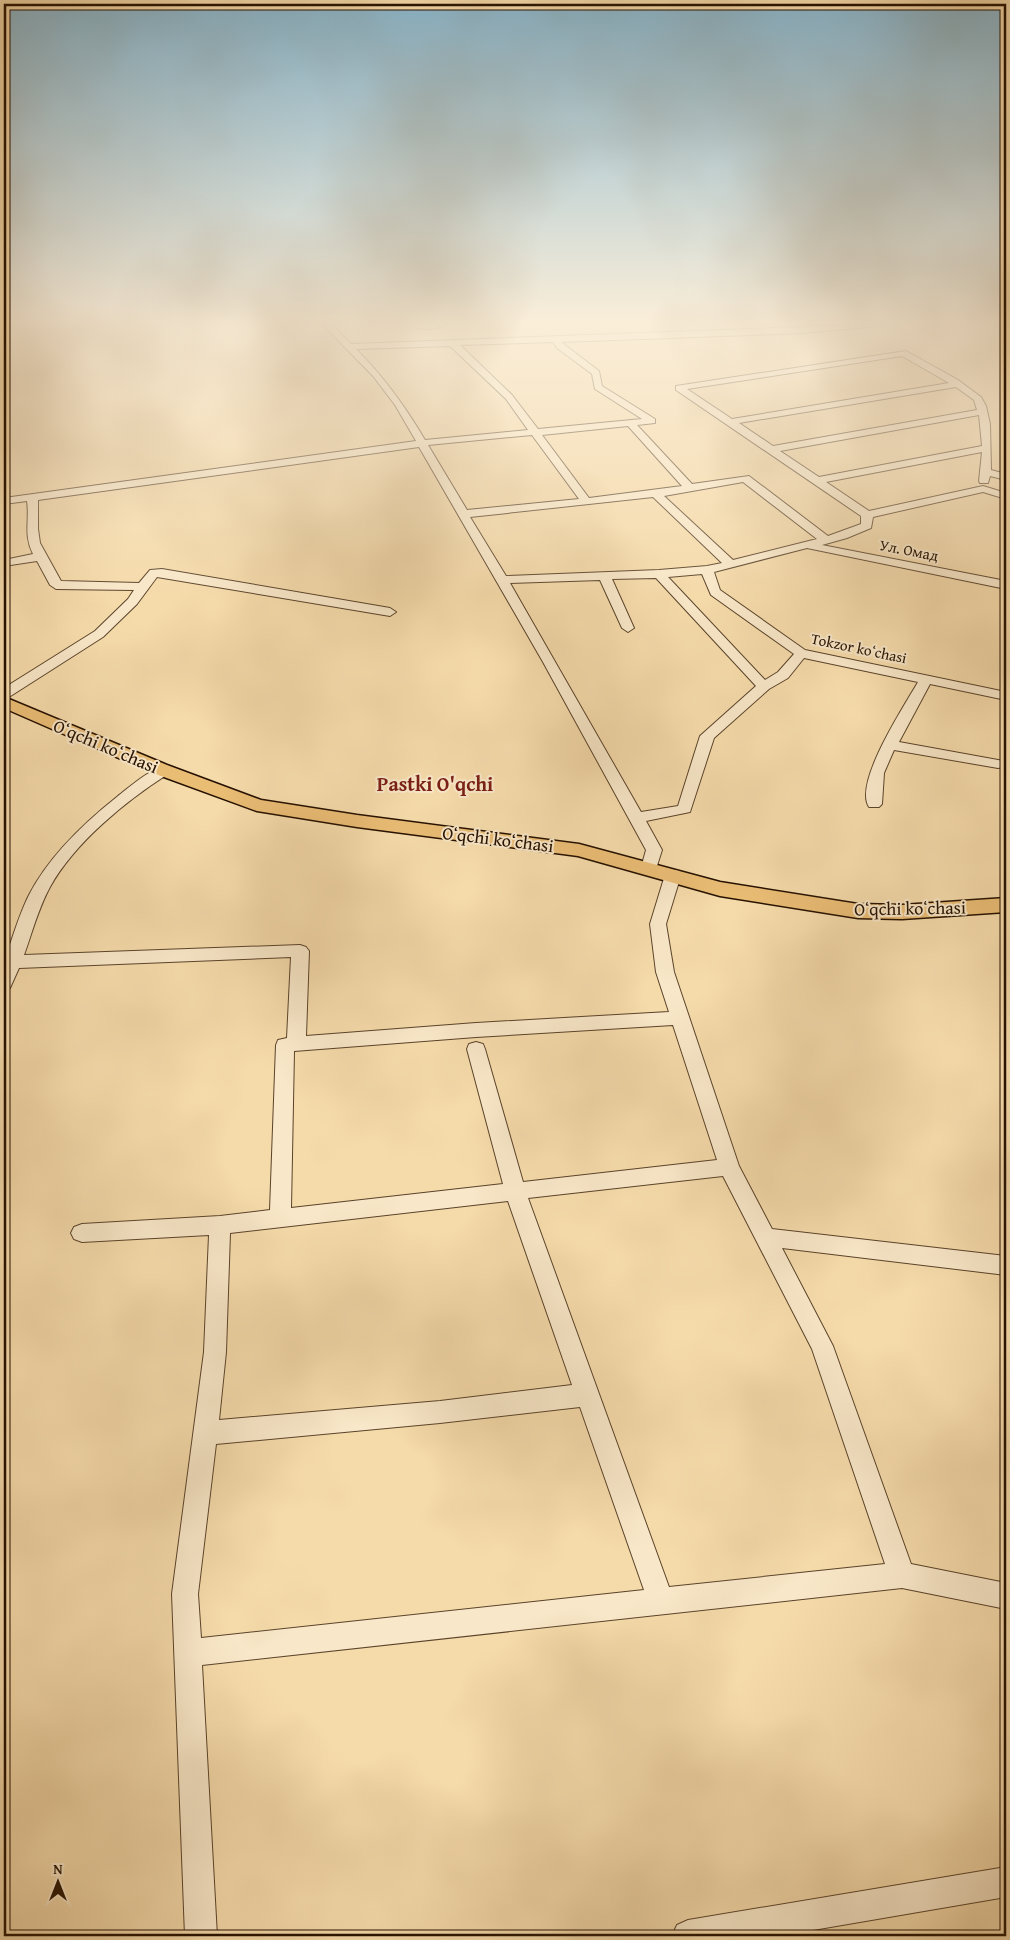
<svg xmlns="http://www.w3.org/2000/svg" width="1010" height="1940" viewBox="0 0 1010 1940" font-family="'Gentium Book Plus',serif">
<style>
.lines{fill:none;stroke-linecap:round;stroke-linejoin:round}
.minor-casing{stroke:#5a432a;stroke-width:2}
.major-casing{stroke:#261100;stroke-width:3}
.minor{fill:#f8e7c8;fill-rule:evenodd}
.major{fill:#eabd75;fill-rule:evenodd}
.labels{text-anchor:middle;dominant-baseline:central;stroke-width:4;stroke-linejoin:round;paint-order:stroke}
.far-street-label{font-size:15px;fill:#261100;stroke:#f8e7c8}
.street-label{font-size:18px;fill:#261100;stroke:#f8e7c8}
.quarter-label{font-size:20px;font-weight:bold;fill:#7a1f14;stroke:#f8e7c8}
</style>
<rect width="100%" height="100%" fill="#f5daaa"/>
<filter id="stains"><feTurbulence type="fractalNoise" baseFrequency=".004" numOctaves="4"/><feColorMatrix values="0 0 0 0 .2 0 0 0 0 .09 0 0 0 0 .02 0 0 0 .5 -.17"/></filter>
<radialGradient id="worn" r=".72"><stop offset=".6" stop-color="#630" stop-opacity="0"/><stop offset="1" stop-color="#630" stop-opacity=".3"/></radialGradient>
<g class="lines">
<g class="minor-casing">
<path id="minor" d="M 322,324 L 331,324 L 351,344 L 884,324 L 880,326 L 801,333 L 561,342 L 599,371 L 602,386 L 655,419 L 655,423 L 637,425 L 692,484 L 749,476 L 828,536 L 861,524 L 861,516 L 676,390 L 676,386 L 906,351 L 958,380 L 981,397 L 986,406 L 990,424 L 991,470 L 1006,474 L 1006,480 L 990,476 L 988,483 L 980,483 L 979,481 L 982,452 L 826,482 L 869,511 L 983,486 L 1006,493 L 1006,499 L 983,492 L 873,517 L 871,528 L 847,538 L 822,545 L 1006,581 L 1006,589 L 807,548 L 714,572 L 720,590 L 805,650 L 1006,692 L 1006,700 L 930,684 L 899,742 L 998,760 L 1003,761 L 1005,764 L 1003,767 L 998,768 L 894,750 L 884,773 L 882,804 L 879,807 L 869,807 C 853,783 905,705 918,682 L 804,658 L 788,678 L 769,689 L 714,738 L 690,812 L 646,821 L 662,850 L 655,872 L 649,873 L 643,872 L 641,868 L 646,850 L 543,662 L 419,447 L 38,500 L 38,529 L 40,543 L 61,581 L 139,583 L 150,570 L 162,569 L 390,608 L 396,612 L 390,616 L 157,577 L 137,604 L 103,637 L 9,697 L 4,698 L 4,688 L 95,631 L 128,599 L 134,590 L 56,589 L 50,585 L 37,561 L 4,566 L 4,560 L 33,554 C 23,534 30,521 27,501 L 4,504 L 4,498 L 416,441 L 395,405 L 373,376 ZM 553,342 L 557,348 L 592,374 L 595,389 L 642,419 L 538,429 L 512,395 L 460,345 ZM 450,346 L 506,399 L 528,430 L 425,440 C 405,406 384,377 356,349 ZM 902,356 L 949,383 L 732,419 L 687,389 ZM 956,387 L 974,400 L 977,410 L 773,446 L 739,423 ZM 979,415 L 982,446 L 819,477 L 780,451 ZM 628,426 L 682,486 L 589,498 L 542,435 ZM 532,435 L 579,499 L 467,510 L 428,445 ZM 743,482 L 817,539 L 733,560 L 664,496 ZM 653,497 L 722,563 L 707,566 L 659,570 L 506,576 L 470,517 ZM 702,574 L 711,595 L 794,654 L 778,672 L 765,680 L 668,577 ZM 656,578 L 756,686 L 700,736 L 678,806 L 641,812 L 510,583 L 600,580 L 622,628 L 628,632 L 634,628 L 612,579 Z
M 415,324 L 447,324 C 440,329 420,331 413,326 Z
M 993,324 L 1006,325 L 1006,330 L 994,326 Z
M 163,767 L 168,768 L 170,771 L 168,774 C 126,801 75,842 50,887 C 38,909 32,933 24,955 L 300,945 L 306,947 L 309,951 L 306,1036 L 476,1023 L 669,1012 L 656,972 L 650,924 L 665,875 L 667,871 L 673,870 L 679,871 L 681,875 L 666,924 L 674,972 L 739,1166 L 772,1229 L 1006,1256 L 1006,1275 L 782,1248 L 833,1346 L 911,1564 L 1006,1583 L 1006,1609 L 902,1588 L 202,1665 L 217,1936 L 185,1936 L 172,1594 L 204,1352 L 209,1235 L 82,1242 L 74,1239 L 71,1233 L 74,1227 L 82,1224 L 220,1216 L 270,1210 L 276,1045 L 278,1040 L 287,1038 L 291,957 L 19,968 L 10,988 L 4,990 L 4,957 L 6,957 C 13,936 19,915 29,895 C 49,856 84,823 118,796 C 131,786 147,771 163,767 ZM 673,1025 L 717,1160 L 523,1182 L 485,1049 L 483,1044 L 476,1042 L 469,1044 L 467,1049 L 503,1184 L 291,1208 L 294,1051 L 476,1037 ZM 723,1176 L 812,1349 L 885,1564 L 669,1587 L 528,1198 ZM 508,1201 L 572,1385 L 440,1401 L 219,1420 L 226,1352 L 230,1233 ZM 580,1407 L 644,1590 L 201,1638 L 198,1594 L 216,1444 L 440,1423 Z
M 1006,1867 L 1006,1897 L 778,1936 L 672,1936 L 677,1925 L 688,1920 Z"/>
</g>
<g class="major-casing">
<path id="major" d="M 4,697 L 167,765 L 261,800 L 357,815 L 579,844 L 720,882 L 858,904 L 902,905 L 1006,898 L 1006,912 L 902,919 L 858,918 L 720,896 L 578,856 L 357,827 L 257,811 L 153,773 L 4,708 Z"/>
</g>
<use href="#minor" class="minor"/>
<use href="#major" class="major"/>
</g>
<linearGradient id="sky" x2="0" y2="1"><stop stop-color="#89b7cf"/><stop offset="0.54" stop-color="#faeed9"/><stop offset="1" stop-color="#faeed9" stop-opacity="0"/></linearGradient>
<rect width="1010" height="596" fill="url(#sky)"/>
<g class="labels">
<g class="far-street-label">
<text transform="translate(909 550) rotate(11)">Ул. Омад</text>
<text transform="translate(859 648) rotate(12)">Tokzor koʻchasi</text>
</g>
<g class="street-label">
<text transform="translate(106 746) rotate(23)">Oʻqchi koʻchasi</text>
<text transform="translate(498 839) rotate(7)">Oʻqchi koʻchasi</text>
<text transform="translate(910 908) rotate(-1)">Oʻqchi koʻchasi</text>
</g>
<g class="quarter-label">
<text x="435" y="783">Pastki O'qchi</text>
</g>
</g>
<rect width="1010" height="1940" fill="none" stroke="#f5daaa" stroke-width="20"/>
<rect x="5" y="5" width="1000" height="1930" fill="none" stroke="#261100" stroke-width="2.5"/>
<rect x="10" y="10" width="990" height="1920" fill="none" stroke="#261100"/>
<g transform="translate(58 1882)" stroke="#f8e7c8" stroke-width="4" paint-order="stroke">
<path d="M0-4L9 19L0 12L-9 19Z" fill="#261100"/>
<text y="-8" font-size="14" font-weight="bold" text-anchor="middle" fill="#261100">N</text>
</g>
<rect width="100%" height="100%" filter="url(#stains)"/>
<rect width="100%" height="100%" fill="url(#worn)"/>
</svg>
